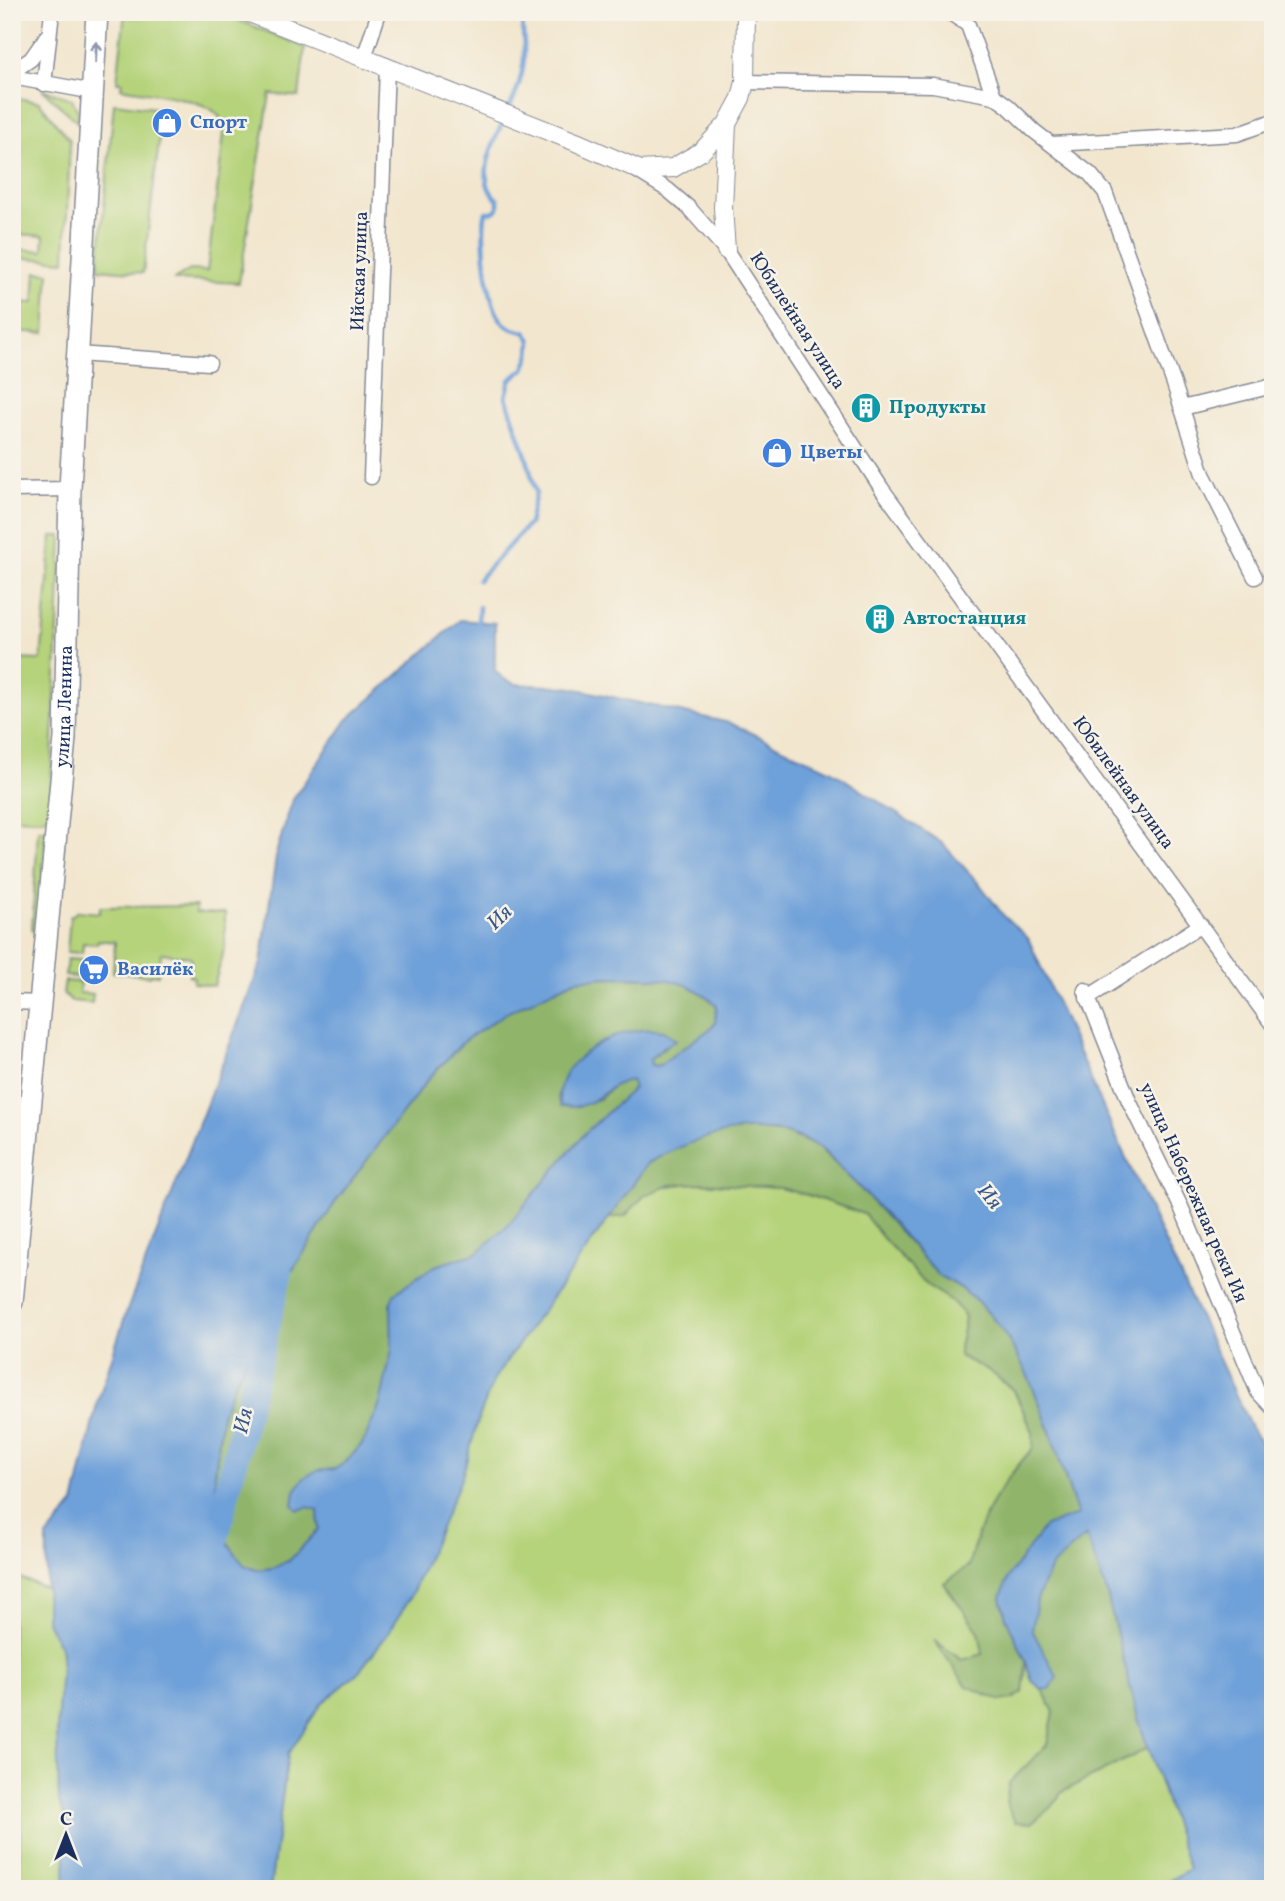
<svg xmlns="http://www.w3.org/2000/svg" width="1285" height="1901" viewBox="0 0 1285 1901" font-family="Vollkorn,serif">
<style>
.green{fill:#b5d37a;stroke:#68816c;stroke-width:2;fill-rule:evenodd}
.forest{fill:#90b56a;stroke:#567264;stroke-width:2}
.water{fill:#6ea0d9;stroke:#44689c;stroke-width:2;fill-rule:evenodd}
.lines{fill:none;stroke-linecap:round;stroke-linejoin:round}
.stream{stroke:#6ea0d9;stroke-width:4.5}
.river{stroke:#6ea0d9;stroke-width:26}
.minor-casing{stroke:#868a96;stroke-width:17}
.tertiary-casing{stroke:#868a96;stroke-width:20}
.secondary-casing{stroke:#868a96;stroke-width:24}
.minor{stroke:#fff;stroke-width:14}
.tertiary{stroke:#fff;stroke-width:18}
.secondary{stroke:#fff;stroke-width:21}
.oneway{stroke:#8d97ae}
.labels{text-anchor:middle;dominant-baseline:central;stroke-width:5;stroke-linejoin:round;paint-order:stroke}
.shop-label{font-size:19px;font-weight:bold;fill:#366cbe;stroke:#f7f3e8;text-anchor:start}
.street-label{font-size:19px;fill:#1b2f5e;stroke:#f7f3e8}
.culture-label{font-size:19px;font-weight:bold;fill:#0d838f;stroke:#f7f3e8;text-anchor:start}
.water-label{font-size:21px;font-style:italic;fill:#385789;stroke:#f7f3e8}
</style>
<rect width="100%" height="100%" fill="#f7f3e8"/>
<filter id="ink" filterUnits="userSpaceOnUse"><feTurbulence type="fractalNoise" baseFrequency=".0143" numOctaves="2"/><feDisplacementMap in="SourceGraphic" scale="14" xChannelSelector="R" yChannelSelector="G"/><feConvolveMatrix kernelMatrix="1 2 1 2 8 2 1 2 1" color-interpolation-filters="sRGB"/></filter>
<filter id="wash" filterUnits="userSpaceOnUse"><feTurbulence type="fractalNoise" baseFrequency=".00686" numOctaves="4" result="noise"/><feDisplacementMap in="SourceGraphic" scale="28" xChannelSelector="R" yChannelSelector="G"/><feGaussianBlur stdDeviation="1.57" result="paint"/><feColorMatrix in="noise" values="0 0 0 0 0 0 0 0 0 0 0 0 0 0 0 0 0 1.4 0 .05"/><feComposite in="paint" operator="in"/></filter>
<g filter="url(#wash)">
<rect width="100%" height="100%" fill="#f2e6ce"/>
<path class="green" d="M 125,12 L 218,12 L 305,47 L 299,97 L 270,94 L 239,283 L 174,280 L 190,270 L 207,271 L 224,134 C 223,126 223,120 217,114 C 200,97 146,93 121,88 L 122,82 L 117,82 Z
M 42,89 L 72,99 L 78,111 L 78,123 Z
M 12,97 L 39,102 L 70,140 L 65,261 L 12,257 ZM 17,234 L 44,236 L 43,251 L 16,249 Z
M 114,103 L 163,109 L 143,273 L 98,269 Z
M 36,272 L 49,273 L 45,333 L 12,331 L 12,302 L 34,303 Z
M 52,536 L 62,536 L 50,810 L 47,817 L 42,819 L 12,818 L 12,659 L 41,660 Z
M 38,830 L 46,830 L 38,930 L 32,930 Z
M 196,906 L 196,913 L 225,913 L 225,946 L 214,986 L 193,983 L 194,977 L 189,976 L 191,957 L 161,953 L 158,975 L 151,974 L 150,976 L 113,972 L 115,942 L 98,940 L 97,944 L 83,943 L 82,953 L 67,952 L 70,917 L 78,911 L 100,913 L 100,907 Z
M 67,959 L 82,960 L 80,977 L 65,976 Z
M 65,981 L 80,982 L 79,993 L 93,994 L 92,1003 L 71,1001 L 63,994 Z
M 699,1183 L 780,1188 L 808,1195 L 864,1214 L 883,1238 L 927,1285 L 952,1301 L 965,1316 C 964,1331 958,1342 959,1356 L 988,1370 L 1014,1391 L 1033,1432 L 1033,1448 C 1000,1485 979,1517 969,1566 L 944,1583 L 979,1632 L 984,1655 L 962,1660 L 936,1642 L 967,1686 L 1023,1693 L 1026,1662 L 1032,1681 L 1042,1689 L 1054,1712 L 1047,1745 L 1009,1783 L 1050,1808 L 1062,1792 L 1148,1748 L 1189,1869 L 1155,1889 L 270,1889 L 288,1754 L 322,1703 L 357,1674 L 387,1635 L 411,1596 L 494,1379 L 609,1218 C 636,1214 627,1208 645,1195 C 661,1185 681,1184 699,1183 Z
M 12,1575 L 46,1588 L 46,1619 L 62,1651 L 57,1730 L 59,1802 L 68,1824 L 64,1889 L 18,1889 L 21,1811 L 12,1810 Z"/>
<path class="forest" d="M 606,977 C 649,978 685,972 717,1006 L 715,1023 L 710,1029 L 658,1066 L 650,1065 L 650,1059 L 675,1039 L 562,1084 L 558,1097 L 561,1106 L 600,1099 L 617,1082 L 632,1080 L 634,1088 L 585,1133 L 508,1225 L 477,1253 L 435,1266 L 394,1294 L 391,1303 L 392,1350 L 380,1404 L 363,1443 L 346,1462 L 335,1469 L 316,1471 L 308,1507 L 318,1510 L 319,1529 L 290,1560 L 273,1568 L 256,1570 L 244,1565 L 223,1536 L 215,1505 L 215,1474 L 222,1415 L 233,1387 L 276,1297 L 336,1201 L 370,1156 L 430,1077 L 464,1041 L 506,1013 L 575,980 Z
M 746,1129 L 786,1133 L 818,1147 L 857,1185 L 939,1276 C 1023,1311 1049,1437 1078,1515 L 1009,1576 L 1001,1597 L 1006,1618 L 1026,1662 L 1023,1693 L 1012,1699 L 1001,1701 L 967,1686 L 934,1640 L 962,1660 L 983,1654 L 979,1632 L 944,1583 L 969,1566 C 979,1517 1000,1485 1033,1448 L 1033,1432 L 1014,1390 L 988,1370 L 959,1356 C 958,1342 964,1331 965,1316 L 952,1301 L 927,1285 L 883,1238 L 864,1214 L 808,1195 L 780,1188 L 699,1183 L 670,1185 L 645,1195 L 625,1216 L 609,1218 L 648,1163 L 682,1145 L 714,1134 Z
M 1086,1535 L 1106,1590 L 1138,1718 L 1148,1748 L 1062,1792 L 1050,1808 L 1032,1823 L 1015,1822 L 1006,1802 L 1009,1783 L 1047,1745 L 1054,1712 L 1042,1689 L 1050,1689 L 1057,1677 L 1032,1630 L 1037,1599 L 1051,1567 Z"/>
<path class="water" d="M 460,620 L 495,623 L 495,671 L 504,679 L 516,684 L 568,687 L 730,723 L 832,771 L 942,843 L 981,886 L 1004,916 L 1028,938 L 1119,1143 L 1252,1430 L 1273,1460 L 1273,1889 L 1155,1889 L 1189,1869 L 1138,1718 L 1106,1590 L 1086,1536 L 1051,1567 L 1037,1599 L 1032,1630 L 1057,1677 L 1050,1689 L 1042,1689 L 1032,1681 L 1026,1661 L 1006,1618 L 1001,1597 L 1009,1576 L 1045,1526 L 1078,1515 C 1050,1437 1022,1310 939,1276 C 908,1241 878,1205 844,1172 C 836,1164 827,1152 817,1146 C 762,1113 699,1135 648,1163 L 494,1379 L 479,1417 L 462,1477 L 411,1596 L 387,1635 L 357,1674 L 322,1703 L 288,1754 L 270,1889 L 64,1889 L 68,1824 L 59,1802 L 57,1730 L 62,1651 L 46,1619 L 47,1537 L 74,1504 L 97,1404 L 126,1313 L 261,963 L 277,850 L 293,799 L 347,720 ZM 606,977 C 649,978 685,973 717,1006 L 715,1023 L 710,1029 L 658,1066 L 651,1065 L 650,1059 L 662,1048 L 676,1040 C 671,1037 667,1032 662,1031 C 624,1021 547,1061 561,1106 C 598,1112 604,1083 631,1080 L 634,1088 L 585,1133 L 508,1225 L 477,1253 L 435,1266 L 394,1294 L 391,1303 L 392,1350 L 380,1404 L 363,1443 L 346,1462 L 335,1469 L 316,1471 L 304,1478 L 295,1491 L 293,1505 L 298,1510 L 308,1507 L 318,1510 L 319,1529 L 290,1560 L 273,1568 L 256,1570 L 244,1565 L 223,1536 L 215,1505 L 215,1474 L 222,1415 L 233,1387 L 276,1297 L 336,1201 L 370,1156 L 430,1077 L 464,1041 L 506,1013 L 575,980 Z"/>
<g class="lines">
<path class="stream" d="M 509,109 C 527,71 526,54 521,12
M 478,580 L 529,524 L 536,493 L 527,459 L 506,397 L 510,380 L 524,369 L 530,354 L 531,340 L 525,332 C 515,330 507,328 501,320 C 487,303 480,232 486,212 L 493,212 L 498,208 L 498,200 C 473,181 495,139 505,117
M 478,622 L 479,607"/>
<path class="river" d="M 211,1558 L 280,1272"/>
</g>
</g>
<g filter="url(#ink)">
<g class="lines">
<g class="minor-casing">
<path id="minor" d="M 949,12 L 968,25 L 994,96
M 364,58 L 379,12
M 12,72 L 31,59 L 47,36
M 12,77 L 94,92
M 745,82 L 933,85 L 994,96 L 1008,106 L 1034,131 L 1090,174 L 1105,192 L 1174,384 L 1203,474 L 1255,577
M 44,84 L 52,12
M 1052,144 L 1237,134 L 1273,121
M 636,170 L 668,190 L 689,208 L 726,250 L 882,489 L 1273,1025
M 77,354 L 209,363
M 1182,408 L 1273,386
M 371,477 L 387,68
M 12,490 L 70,489
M 1085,990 L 1129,1101 L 1181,1207 L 1258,1392 L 1273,1408
M 1087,998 L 1201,925
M 12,1002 L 40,1003"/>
</g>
<g class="tertiary-casing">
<path id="tertiary" d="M 247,12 L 576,142 L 640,170 L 673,168 L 702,151 L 727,124
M 726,250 L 723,208 L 727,124 L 741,98 L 745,82 L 746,12"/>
</g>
<g class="secondary-casing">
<g id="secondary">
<path id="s1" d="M 12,1302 L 65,738 L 70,489 L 97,12"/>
</g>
</g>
<use href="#minor" class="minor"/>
<use href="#tertiary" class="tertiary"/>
<use href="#secondary" class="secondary"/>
</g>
<defs><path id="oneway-shaft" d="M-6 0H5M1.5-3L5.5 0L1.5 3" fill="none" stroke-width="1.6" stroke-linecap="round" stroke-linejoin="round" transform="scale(1.75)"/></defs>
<use class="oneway" href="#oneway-shaft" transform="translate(96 52) rotate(-88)"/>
</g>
<defs>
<g id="shop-disc" transform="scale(1.575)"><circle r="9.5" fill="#3f7fe0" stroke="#f7f3e8"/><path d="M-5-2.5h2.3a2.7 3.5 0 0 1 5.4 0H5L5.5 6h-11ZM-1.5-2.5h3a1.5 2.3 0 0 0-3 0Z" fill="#fff"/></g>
<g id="building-disc" transform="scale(1.575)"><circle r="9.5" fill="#0f9aa8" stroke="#f7f3e8"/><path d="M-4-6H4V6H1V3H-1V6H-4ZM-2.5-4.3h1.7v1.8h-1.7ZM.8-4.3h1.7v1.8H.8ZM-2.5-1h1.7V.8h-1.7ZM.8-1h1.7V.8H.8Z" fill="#fff"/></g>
<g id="supermarket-disc" transform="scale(1.575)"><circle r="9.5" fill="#3f7fe0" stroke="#f7f3e8"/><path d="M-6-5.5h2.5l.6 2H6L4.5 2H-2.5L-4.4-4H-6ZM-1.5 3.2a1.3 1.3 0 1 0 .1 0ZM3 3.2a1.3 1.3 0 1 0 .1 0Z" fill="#fff"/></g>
</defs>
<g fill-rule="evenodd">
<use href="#shop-disc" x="167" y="123"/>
<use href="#building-disc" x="866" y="408"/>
<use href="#shop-disc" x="777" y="453"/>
<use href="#building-disc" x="880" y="619"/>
<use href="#supermarket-disc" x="94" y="970"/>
</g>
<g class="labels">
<g class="shop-label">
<text x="190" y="123">Спорт</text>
<text x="800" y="453">Цветы</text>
<text x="117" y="970">Василёк</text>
</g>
<g class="street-label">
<text transform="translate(360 271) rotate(-88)">Ийская улица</text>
<text transform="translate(797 321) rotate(57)">Юбилейная улица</text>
<text stroke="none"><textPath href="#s1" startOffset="598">улица Ленина</textPath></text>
<text transform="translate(1123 783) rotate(54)">Юбилейная улица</text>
<text transform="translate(1193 1193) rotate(66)">улица Набережная реки Ия</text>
</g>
<g class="culture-label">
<text x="889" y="408">Продукты</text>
<text x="903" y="619">Автостанция</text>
</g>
<g class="water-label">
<text transform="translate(500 918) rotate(-44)">Ия</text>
<text transform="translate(989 1197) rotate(51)">Ия</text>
<text transform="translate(244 1421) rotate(-77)">Ия</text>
</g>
</g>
<rect width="1285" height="1901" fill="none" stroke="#f7f3e8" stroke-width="42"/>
<g transform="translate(66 1835)" stroke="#f7f3e8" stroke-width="5" paint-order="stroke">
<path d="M0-5L12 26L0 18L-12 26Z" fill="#1b2f5e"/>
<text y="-10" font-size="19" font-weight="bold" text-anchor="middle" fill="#1b2f5e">С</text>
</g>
</svg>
